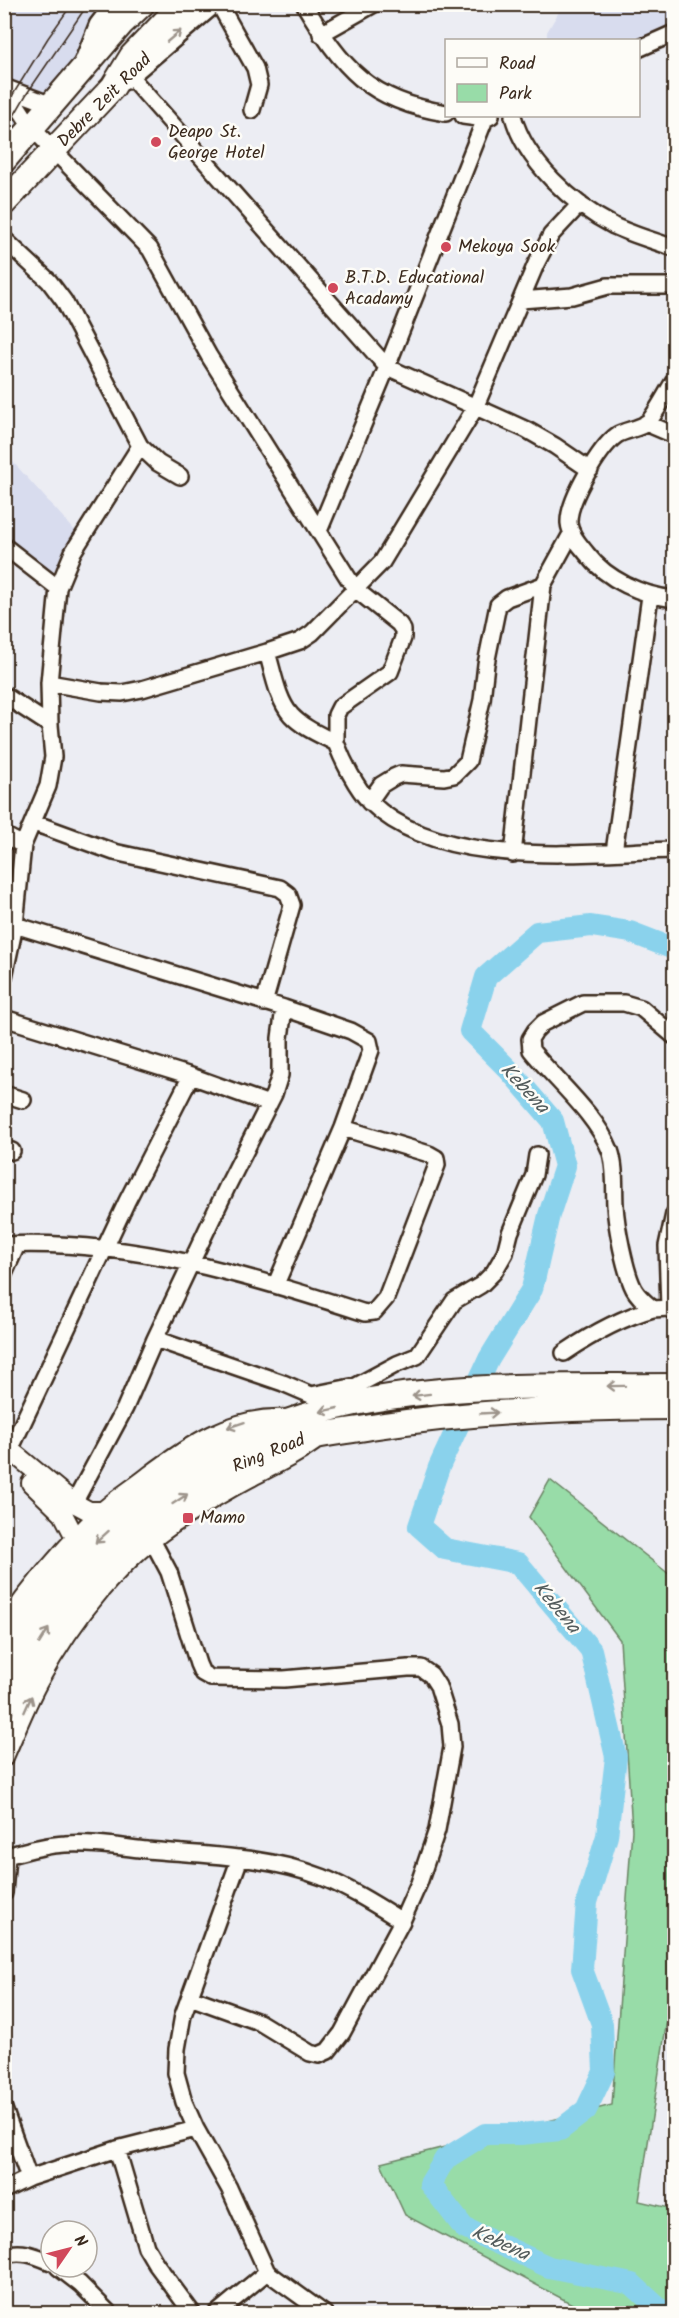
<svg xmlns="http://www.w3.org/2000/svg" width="679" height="2318" viewBox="0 0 679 2318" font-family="Kalam,sans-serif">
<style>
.built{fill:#d8dcee}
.green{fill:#98dca8;stroke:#6a8363;stroke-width:1.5}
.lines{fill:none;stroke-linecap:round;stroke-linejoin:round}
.river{stroke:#8ad2ec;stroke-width:22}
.minor-casing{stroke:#3b2a1e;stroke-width:20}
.tertiary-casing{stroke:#3b2a1e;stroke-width:22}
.secondary-casing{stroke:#3b2a1e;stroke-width:26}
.primary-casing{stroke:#3b2a1e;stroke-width:28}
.trunk-casing{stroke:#3b2a1e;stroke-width:28}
.minor{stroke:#fdfcf7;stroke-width:15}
.tertiary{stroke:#fdfcf7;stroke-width:18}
.secondary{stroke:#fdfcf7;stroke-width:21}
.primary{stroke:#fdfcf7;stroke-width:24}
.trunk{stroke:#fdfcf7;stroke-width:24}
.tram{stroke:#3b2a1e;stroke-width:1.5}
.oneway{stroke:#9c938a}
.poi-dot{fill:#d1495b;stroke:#fdfcf7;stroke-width:2}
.labels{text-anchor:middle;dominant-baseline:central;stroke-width:5;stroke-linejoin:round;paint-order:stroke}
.street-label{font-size:18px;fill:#3b2a1e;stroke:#fdfcf7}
.poi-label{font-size:18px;fill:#3b2a1e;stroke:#fdfcf7;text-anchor:start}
.water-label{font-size:20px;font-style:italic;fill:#535c5c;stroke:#fdfcf7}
</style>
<rect width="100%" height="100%" fill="#ecedf3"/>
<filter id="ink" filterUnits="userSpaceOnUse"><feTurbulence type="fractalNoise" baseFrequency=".0167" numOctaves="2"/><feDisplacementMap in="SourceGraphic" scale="12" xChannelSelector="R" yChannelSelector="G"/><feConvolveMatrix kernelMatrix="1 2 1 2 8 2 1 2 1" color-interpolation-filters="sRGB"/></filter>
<g filter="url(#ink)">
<path class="built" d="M 5,5 L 133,5 L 5,136 Z
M 563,5 L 674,5 L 674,31 L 639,47 L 638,40 L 547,40 L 547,32 Z
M 4,452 L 78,534 L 49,578 L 5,541 Z"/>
<path class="green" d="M 550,1480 L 674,1578 L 674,1975 L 639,2201 L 674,2209 L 674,2313 L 589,2313 L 405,2215 L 381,2163 L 612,2105 L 632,1830 L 620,1640 L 529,1517 Z"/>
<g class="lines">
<path class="river" d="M 665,2314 L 632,2284 L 549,2267 L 464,2228 L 430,2184 L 445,2159 L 485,2134 L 521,2134 L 560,2130 L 586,2110 L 604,2072 L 602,2024 L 582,1969 L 587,1902 L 607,1836 L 616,1757 L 591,1650 L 518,1563 L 445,1549 L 419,1526 L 439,1467 L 489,1359 L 532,1289 L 549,1215 L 565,1166 L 553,1121 L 509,1070 L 470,1031 L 486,977 L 537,932 L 591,926 L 630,932 L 674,949"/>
<g class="minor-casing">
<path id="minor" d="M 219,4 L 255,68 L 259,85 L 252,110
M 304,4 C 342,68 369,101 446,113
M 321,34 L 374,4
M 638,49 L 674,33
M 128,74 L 387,367 L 527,430 L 555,446 L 590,470
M 4,87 L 52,105
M 6,88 L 32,128 L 150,249 L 209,356 L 355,589 L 399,624 L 403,630 L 403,638 L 390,672 L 340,707 L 336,715 L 336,743
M 463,116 L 485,119 L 491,116
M 513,116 C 525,161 573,205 614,226 C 633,235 655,241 674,248
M 580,204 L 551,235 L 536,264 L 475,408 L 382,562 L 312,633 L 300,641 L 267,652 C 273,671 277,699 291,715 C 303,728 321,735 336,743 C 343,761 356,788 370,802 C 441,871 584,852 674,850
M 4,239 L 49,281 L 64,301 L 140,446 L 158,463 L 180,476
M 521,300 L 572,296 L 608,286 L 674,286
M 674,381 C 668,390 654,417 647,423 C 639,429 625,430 617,435 C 599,448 568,501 569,523 C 570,535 580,545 587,554 C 608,581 642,595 674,599
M 646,423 L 674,435
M 319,531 L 387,367 L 485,119
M 4,546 L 58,588 L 49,683 L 50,725 L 53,757 L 48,786 L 23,845 L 15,925 L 4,977
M 58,588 L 73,552 L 140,446
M 49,683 L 101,692 L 122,693 L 142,689 L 267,652
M 4,695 L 50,725
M 369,802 L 381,785 L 394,777 L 401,774 L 444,777 L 454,775 L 468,761 L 482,700 L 486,664 L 498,605 L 507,598 L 543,585
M 34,823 L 114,852 L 280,888 L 288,894 L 292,905 L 264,1003
M 4,835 L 23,845
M 614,852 L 650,596
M 513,854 L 543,585 L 571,534
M 15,925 L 284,1008 L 351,1031 L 369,1041 L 371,1050 L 343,1128 L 276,1284
M 4,1018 L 191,1076 L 269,1104
M 674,1036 L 641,1008 L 624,1003 L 583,1003 L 543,1023 L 535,1031 L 530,1039 L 531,1050 C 556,1081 595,1113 610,1150 C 616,1167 614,1187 615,1205 C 616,1225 625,1272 634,1289 C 639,1298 646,1303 653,1309 L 669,1308 L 674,1312
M 4,1094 L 23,1100
M 4,1149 L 12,1151
M 4,1245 C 129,1239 248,1275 365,1313 L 374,1312 L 386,1298 L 437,1165 L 436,1158 L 429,1154 L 343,1128
M 4,1274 L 17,1245
M 669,1308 L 667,1246 L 674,1214
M 155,1339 L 283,1383 L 311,1395 L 356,1386 L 397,1364 L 417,1356 L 454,1301 L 481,1285 L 494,1272 L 505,1253 L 510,1233 L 534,1175 L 537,1155
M 564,1353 C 592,1334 620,1318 653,1309
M 10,1450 L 127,1201 L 191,1076
M 74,1503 L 125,1408 L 155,1339 L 228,1185 L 274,1094 L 280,1075 L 280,1038 L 284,1008
M 4,1856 L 7,1856 L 4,1893
M 7,1856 C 27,1850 45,1845 65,1844 C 92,1842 120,1847 147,1850 C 205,1855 267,1856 322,1877 C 351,1889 376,1905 402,1921 L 419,1883 L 437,1830 L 452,1747 L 450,1724 L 438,1686 L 431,1675 L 421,1668 L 408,1668 L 284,1679 L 211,1678 L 202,1673 L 198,1664 L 169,1572 L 152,1540
M 190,1997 L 259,2022 L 310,2053 L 319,2055 L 328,2051 L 342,2033 L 402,1921
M 4,2109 L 29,2178 L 117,2149 L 196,2129 L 229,2188 L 267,2272 L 216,2314
M 196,2129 L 184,2102 L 176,2073 L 177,2049 L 183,2015 L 240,1858
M 117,2149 L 146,2247 L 156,2264 L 193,2314
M 4,2190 L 29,2178
M 4,2255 C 22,2250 34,2255 51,2262
M 58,2267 L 80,2284 L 110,2314
M 267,2272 L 325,2314"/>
</g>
<g class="tertiary-casing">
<path id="tertiary" d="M 4,1445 L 74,1503 L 89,1511 L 103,1511
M 31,1483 L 63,1514 L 76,1539
M 4,1627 C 33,1585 65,1547 102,1512 C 116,1499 134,1488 149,1476 C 190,1445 233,1416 286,1419
M 4,1757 C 15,1732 25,1706 38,1682 C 72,1619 120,1557 182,1518 C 203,1504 226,1490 249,1478 C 274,1465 298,1454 320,1437"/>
</g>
<g class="secondary-casing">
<path id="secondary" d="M 86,61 L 100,26 L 117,4
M 123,79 L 211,4"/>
</g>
<g class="primary-casing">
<path id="primary" d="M 4,160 L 122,23 L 142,4
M 4,203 L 113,87 L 132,56 L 182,4"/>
</g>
<g class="trunk-casing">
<path id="trunk" d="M 4,1666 C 70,1543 187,1448 322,1411 C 431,1381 561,1387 674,1386
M 4,1705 C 27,1664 49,1622 79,1586 C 132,1524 213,1467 291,1442 C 317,1434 345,1432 371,1427 C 472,1411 573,1408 674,1407"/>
</g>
<use href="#minor" class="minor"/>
<use href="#tertiary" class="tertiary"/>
<use href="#secondary" class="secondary"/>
<use href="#primary" class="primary"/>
<use href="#trunk" class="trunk"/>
<path class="tram" d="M 4,109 L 48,38 L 72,4
M 4,133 L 26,95 L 88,4"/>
</g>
<defs><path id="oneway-shaft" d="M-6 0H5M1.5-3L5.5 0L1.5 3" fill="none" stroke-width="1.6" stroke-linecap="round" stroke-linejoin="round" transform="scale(1.5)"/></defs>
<g class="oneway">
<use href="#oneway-shaft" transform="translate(174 36) rotate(-40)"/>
<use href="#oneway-shaft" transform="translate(616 1386) rotate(179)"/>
<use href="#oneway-shaft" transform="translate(421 1395) rotate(173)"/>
<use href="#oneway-shaft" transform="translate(329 1410) rotate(167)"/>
<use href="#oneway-shaft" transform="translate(489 1413) rotate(-3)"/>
<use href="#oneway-shaft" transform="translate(236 1425) rotate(162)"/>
<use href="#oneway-shaft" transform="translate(180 1499) rotate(-33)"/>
<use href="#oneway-shaft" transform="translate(102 1537) rotate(138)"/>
<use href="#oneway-shaft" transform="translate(44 1636) rotate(-58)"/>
<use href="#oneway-shaft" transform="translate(28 1704) rotate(-66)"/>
</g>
</g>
<g class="poi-dot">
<circle cx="156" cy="142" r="6"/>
<circle cx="446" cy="247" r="6"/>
<circle cx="333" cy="288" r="6"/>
<rect x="182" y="1512" width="12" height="12" rx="3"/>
</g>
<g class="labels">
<g class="street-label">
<text transform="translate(105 101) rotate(-45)">Debre Zeit Road</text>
<text transform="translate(269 1454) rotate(-22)">Ring Road</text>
</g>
<g class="poi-label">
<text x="168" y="132">Deapo St.<tspan x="168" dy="21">George Hotel</tspan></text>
<text x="458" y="247">Mekoya Sook</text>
<text x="345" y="278">B.T.D. Educational<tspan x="345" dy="21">Acadamy</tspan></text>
<text x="200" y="1518">Mamo</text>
</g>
<g class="water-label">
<text transform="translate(524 1089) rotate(47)">Kebena</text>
<text transform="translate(556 1608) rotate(50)">Kebena</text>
<text transform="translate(500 2244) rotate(24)">Kebena</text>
</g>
</g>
<rect width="679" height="2318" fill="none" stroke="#fdfcf7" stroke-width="24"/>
<rect x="12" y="12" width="655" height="2294" fill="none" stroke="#3b2a1e" stroke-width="2" filter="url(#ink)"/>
<rect x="445" y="39" width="195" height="78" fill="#fdfcf7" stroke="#afa8a0" stroke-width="1.5"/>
<rect x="457" y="58" width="30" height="9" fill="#fdfcf7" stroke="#afa8a0" stroke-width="1.5"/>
<text x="499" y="69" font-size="18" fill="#3b2a1e">Road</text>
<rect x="457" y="84" width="30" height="18" fill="#98dca8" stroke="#afa8a0" stroke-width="1.5"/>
<text x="499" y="99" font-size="18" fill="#3b2a1e">Park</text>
<g transform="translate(69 2249) rotate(55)"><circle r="28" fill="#fdfcf7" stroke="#afa8a0" stroke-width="1.5"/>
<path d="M0-4.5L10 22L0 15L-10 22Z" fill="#d1495b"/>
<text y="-9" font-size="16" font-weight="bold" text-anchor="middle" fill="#3b2a1e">N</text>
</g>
</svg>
